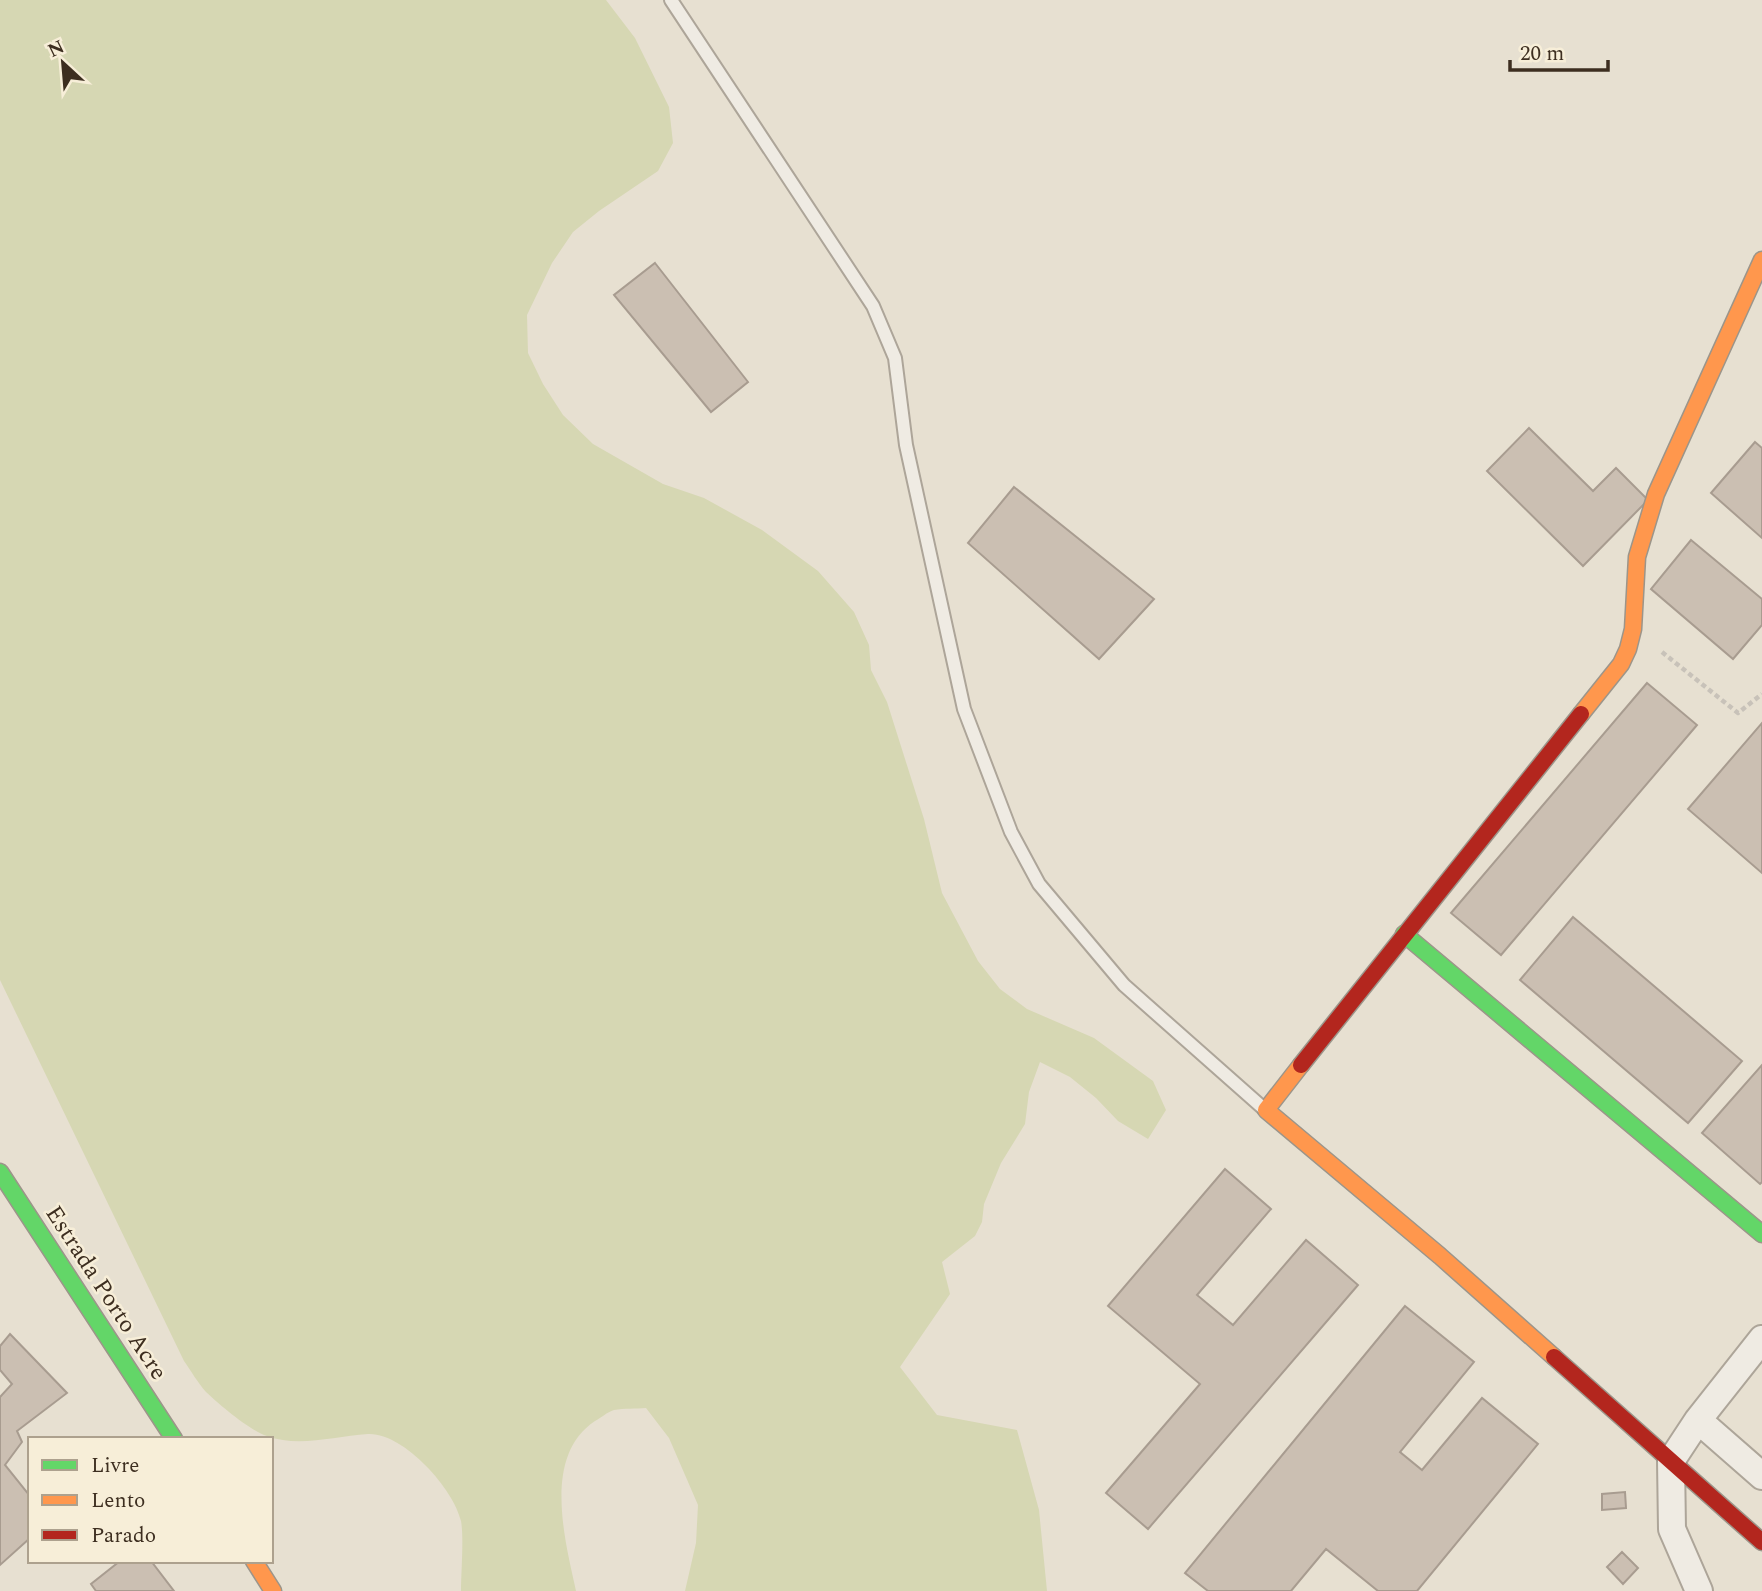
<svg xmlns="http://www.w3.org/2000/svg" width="1762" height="1591" viewBox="0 0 1762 1591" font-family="Spectral,serif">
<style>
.green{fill:#d6d7b3}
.building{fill:#cbbfb2;stroke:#a89c90;stroke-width:2}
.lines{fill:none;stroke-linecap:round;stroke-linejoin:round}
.lane-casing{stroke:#ada599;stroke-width:16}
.street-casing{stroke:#ada599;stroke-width:30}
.fast-casing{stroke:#9c958a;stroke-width:19}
.slow-casing{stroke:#9c958a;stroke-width:19}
.jam-casing{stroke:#9c958a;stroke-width:19}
.path{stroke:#c8c2b9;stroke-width:4.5;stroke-dasharray:5 3.5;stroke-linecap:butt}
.lane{stroke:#efebe3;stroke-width:12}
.street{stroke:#efebe3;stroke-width:26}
.fast{stroke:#63d668;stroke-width:16}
.slow{stroke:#ff974d;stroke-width:16}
.jam{stroke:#b3261e;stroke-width:16}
.labels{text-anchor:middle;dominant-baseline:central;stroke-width:5;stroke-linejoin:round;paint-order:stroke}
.street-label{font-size:24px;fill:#3d2e20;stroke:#f7eed8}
</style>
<rect width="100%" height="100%" fill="#e7e0d1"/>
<path class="green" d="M 0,0 L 606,0 L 635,38 L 669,107 L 673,143 L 658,171 L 599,211 L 573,232 L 552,263 L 527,315 L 528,353 L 543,384 L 563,415 L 593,444 L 663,484 L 704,498 L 762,530 L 818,571 L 854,612 L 869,645 L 871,670 L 887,702 L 924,819 L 942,893 L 978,961 L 1000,989 L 1027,1009 L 1094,1038 L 1153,1081 L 1166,1110 L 1148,1139 L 1118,1121 L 1096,1098 L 1070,1077 L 1040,1062 L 1029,1092 L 1025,1124 L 1001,1163 L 984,1204 L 982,1222 L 975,1236 L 942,1262 L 950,1294 L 900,1367 L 937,1415 L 1017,1430 L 1039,1510 L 1047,1591 L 685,1591 L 696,1543 L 698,1505 L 669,1438 L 646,1408 C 636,1409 624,1408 614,1410 C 607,1412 601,1418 595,1421 C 542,1456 565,1540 576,1591 L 461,1591 C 461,1573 464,1537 461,1521 C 454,1489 403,1432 368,1434 C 334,1436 299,1448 267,1436 C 249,1430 220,1405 206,1392 C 198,1383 191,1371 184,1361 L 0,980 Z"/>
<path class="building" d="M 655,263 L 748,382 L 711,412 L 614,295 Z
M 1529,428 L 1593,491 L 1616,468 L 1648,500 L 1583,566 L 1487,471 Z
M 1755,442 L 1762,448 L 1762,538 L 1711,493 Z
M 1014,487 L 1154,599 L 1099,659 L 968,543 Z
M 1691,540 L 1762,599 L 1762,625 L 1733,659 L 1651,589 Z
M 1647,683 L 1697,725 L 1501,955 L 1451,913 Z
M 1762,723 L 1762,873 L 1688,809 Z
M 1573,917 L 1742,1061 L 1688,1123 L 1520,980 Z
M 1762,1065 L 1762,1182 L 1760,1184 L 1702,1133 Z
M 1225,1169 L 1271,1209 L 1197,1295 L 1233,1325 L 1306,1240 L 1358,1285 L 1148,1529 L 1106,1493 L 1200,1384 L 1108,1306 Z
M 1405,1306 L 1474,1362 L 1400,1452 L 1422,1470 L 1482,1398 L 1538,1444 L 1417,1591 L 1378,1591 L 1326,1549 L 1291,1591 L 1208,1591 L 1185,1573 Z
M 10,1334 L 67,1393 L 17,1431 L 22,1442 L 5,1465 L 30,1496 L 30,1538 L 0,1565 L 0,1397 L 12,1384 L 0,1370 L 0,1346 Z
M 1625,1492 L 1626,1508 L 1602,1510 L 1602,1494 Z
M 1622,1552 L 1638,1568 L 1623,1584 L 1607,1567 Z
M 120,1561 L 151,1561 L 174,1591 L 96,1591 L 91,1584 Z"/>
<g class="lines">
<g class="lane-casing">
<path id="lane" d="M 671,0 L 873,306 L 895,358 L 906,445 L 964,709 L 1011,832 L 1039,884 L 1124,985 L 1263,1108"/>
</g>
<g class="street-casing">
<path id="street" d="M 1698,1420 L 1762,1476
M 1699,1591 L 1672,1529 L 1671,1461 L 1698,1420 L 1762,1339"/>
</g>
<g class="fast-casing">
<path id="fast" d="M 1404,934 L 1762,1234
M 0,1172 L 174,1439"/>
</g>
<g class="slow-casing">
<path id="slow" d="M 1581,714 L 1621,664 L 1628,649 L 1633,629 L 1637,557 L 1656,494 L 1762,260
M 1301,1065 L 1266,1110 L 1440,1256 L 1554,1357
M 254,1561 L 273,1591"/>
</g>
<g class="jam-casing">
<path id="jam" d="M 1301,1065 L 1581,714
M 1554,1357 L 1762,1542"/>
</g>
<path class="path" d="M 1662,652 L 1738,713 L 1762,694"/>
<use href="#lane" class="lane"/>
<use href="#street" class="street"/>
<use href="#fast" class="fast"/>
<use href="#slow" class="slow"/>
<use href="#jam" class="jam"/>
</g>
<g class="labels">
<g class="street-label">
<text transform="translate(106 1293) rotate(57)">Estrada Porto Acre</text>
</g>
</g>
<rect x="28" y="1437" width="245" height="126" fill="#f7eed8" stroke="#ada18e" stroke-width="2"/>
<rect x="42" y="1460" width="35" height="10" fill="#63d668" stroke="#ada18e" stroke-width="2"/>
<text x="91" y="1472" font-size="21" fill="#3d2e20">Livre</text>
<rect x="42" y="1495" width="35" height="10" fill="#ff974d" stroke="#ada18e" stroke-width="2"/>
<text x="91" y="1507" font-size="21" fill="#3d2e20">Lento</text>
<rect x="42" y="1530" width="35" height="10" fill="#b3261e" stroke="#ada18e" stroke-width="2"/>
<text x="91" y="1542" font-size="21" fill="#3d2e20">Parado</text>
<g transform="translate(63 63) rotate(334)" stroke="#f7eed8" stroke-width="5" paint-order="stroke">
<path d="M0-5L12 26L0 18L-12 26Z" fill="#3d2e20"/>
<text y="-10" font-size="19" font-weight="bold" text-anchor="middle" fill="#3d2e20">N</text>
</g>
<path d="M1510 60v10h98v-10" fill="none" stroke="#3d2e20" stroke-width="3.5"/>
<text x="1520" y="60" font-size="21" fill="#3d2e20" stroke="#f7eed8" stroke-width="5" paint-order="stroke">20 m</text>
</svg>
